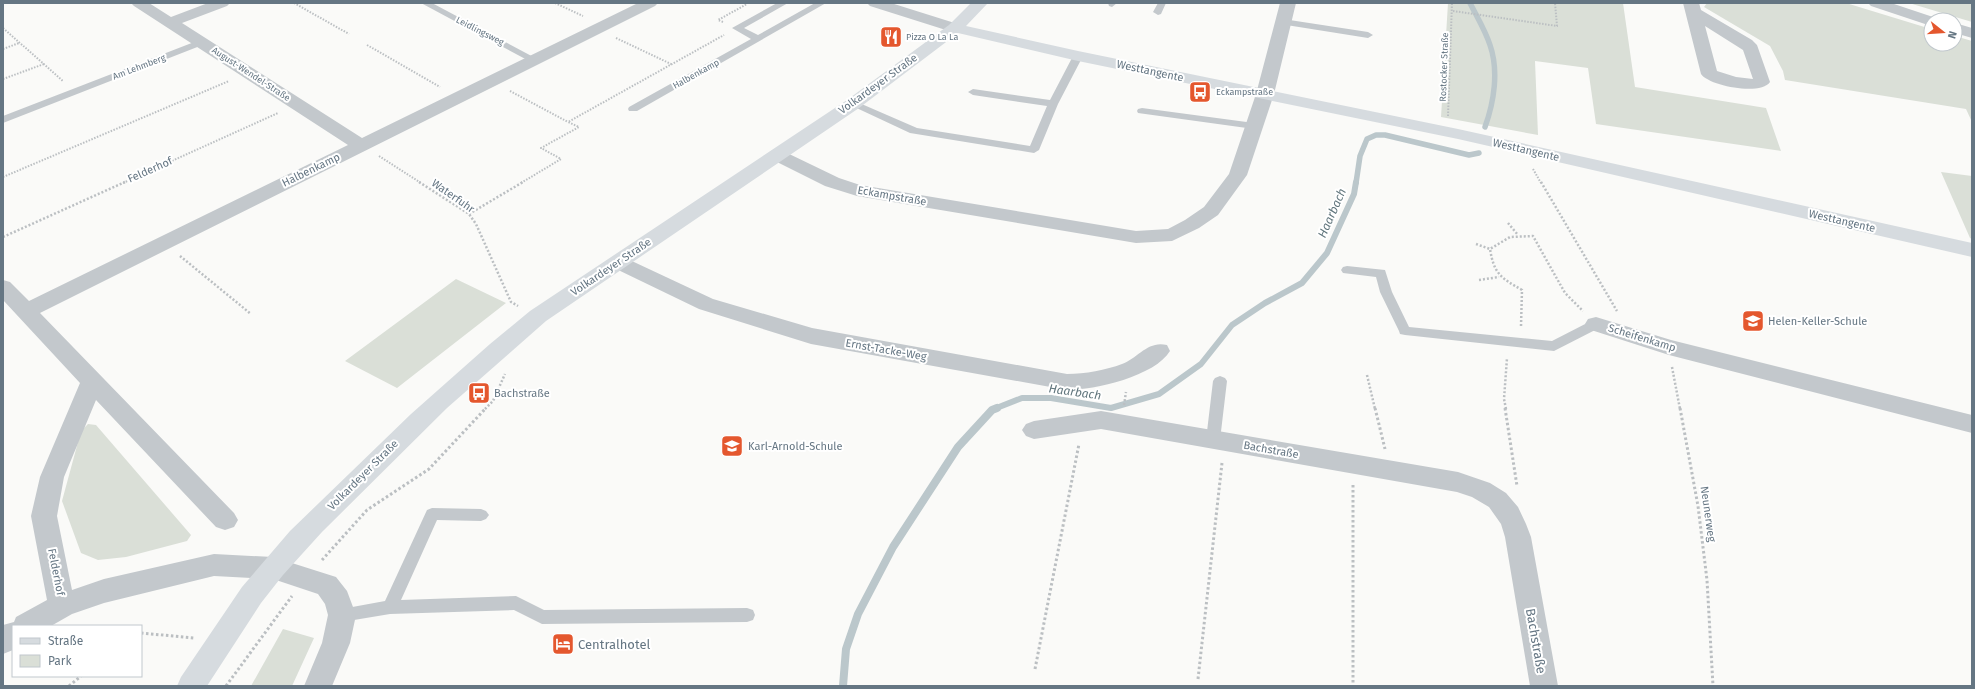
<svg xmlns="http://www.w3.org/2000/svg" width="1975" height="689" viewBox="0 0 1975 689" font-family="'Fira Sans',sans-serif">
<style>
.green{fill:#dadfd7}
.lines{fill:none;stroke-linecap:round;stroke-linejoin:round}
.stream-far2{stroke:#bbc7cb;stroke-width:5.5}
.stream-far1{stroke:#bbc7cb;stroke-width:6}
.stream{stroke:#bbc7cb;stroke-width:8}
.path-far2{stroke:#bbbfc2;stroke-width:2;stroke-dasharray:1.5 1.5;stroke-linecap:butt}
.path-far1{stroke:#bbbfc2;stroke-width:2.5;stroke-dasharray:2 2;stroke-linecap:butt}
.path{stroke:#bbbfc2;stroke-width:3;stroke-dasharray:2.5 2.5;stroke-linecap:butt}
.lane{fill:#c3c8cc;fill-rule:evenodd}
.street{fill:#c3c8cc;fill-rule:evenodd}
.secondary{fill:#d6dbdf;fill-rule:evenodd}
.labels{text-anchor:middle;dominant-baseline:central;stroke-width:4;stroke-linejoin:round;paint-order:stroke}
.far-street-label{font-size:9px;fill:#657683;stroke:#fff}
.far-poi-label{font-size:9px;fill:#657683;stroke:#fff;text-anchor:start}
.street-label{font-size:11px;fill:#657683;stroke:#fff}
.poi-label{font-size:11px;fill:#657683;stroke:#fff;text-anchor:start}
.water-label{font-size:12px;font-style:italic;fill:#60757c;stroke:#fff}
.near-street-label{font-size:13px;fill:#657683;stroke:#fff}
.near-poi-label{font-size:13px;fill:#657683;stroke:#fff;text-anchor:start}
</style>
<rect width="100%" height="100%" fill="#fafaf8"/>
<path class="green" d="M 1448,3 L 1623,3 L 1635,87 L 1766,108 L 1781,151 L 1596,124 L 1588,68 L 1535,61 L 1538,135 L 1441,117 Z
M 1707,3 L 1846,3 L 1931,29 L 1931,44 L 1955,44 L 1955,36 L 1972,41 L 1972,122 L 1966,109 L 1785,80 L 1783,71 L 1770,46 L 1704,7 Z
M 1909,3 L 1972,3 L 1972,22 Z
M 1941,172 L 1972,176 L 1972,239 L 1970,238 Z
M 456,279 L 506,303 L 397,388 L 345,361 Z
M 88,424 L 96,425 L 191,535 L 187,541 L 126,557 L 98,560 L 81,553 L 62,501 L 81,431 Z
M 283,629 L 314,638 L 292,686 L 251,686 Z"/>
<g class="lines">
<path class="stream-far2" d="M 1470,3 C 1477,17 1485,30 1490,45 C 1499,71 1494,102 1485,127
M 1356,183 L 1360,156 L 1367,139 L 1376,135 L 1385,135 L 1469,155 L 1479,153"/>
<path class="stream-far1" d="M 994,409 L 1022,398 L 1051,398 L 1111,408 L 1159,394 L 1201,364 L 1232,325 L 1265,303 L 1302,283 L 1327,253 L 1354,194 L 1356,182"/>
<path class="stream" d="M 843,686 L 846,649 L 858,614 L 893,547 L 958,447 L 992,410 L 997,408"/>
<path class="path-far2" d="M 294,3 L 349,34
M 555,3 L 583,16
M 1453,11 L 1557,26 L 1555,3
M 723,22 L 718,20 L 747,4
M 3,28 L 63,81
M 616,38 L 671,64
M 367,45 L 440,87
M 3,49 L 19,43
M 3,79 L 44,64
M 510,91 L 568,122
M 1448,116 L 1452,3
M 379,156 L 421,183
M 1533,169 L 1541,183
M 3,177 L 229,81
M 123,183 L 278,113
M 521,183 L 561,159 L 541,148 L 579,127 L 568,122 L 724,35"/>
<path class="path-far1" d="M 419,182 L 469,214 L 476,224 L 511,302 L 518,306
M 1541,182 L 1617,311
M 469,214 L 523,182
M 1508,223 L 1518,235
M 3,237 L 125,182
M 1476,244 L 1490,249
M 180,256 L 251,314
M 1479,280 L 1499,277
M 1521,326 L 1522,290 C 1501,278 1494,274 1490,249 L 1510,237 L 1533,236 L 1565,293 L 1583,311
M 1672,367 L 1680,409
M 1367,375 L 1375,409
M 1124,405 L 1126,392
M 485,409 L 493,401 L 505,374
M 1506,409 L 1504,399 L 1507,358"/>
<path class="path" d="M 1375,408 L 1385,449
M 1505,408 L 1517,486
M 1680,408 L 1698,506 L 1707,580 L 1713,686
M 1353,485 L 1353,686
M 322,560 L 367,510 L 429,469 L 486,408
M 141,633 L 194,638
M 1035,669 L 1079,444
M 1198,679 L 1222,463
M 69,686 L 81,676
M 226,686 L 292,596"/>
<path class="lane" d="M 421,3 L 432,3 L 539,60 L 534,63 L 531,62 Z
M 777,3 L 788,3 L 744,28 L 758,35 L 815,3 L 826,3 L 637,111 L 629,111 L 628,109 L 629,107 L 751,39 L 732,28 Z
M 1108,3 L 1117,3 L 1112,7 L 1109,6 Z
M 1158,3 L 1166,3 L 1161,14 L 1158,15 L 1153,12 Z
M 1283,19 L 1368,32 L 1373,35 L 1368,38 L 1280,24 L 1280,20 Z
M 202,39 L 207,42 L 205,44 L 3,123 L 3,116 Z
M 1078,53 L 1083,56 L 1058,104 L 1039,150 L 1034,153 L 910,133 L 848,104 L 853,101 L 857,102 L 917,128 L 1030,146 L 1047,106 L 973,95 L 968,92 L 973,89 L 1050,100 L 1073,56 Z
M 1142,108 L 1254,123 L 1259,126 L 1254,129 L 1138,113 L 1137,111 L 1138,109 Z
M 1347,266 L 1385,270 L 1392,292 L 1409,327 L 1552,341 L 1591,321 L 1601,321 L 1602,324 L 1601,327 L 1554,351 L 1405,335 L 1400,334 L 1399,331 L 1380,292 L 1376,277 L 1343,273 L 1341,270 L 1343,267 Z
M 1220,376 L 1225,378 L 1227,381 L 1220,440 L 1218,444 L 1213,445 L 1208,444 L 1206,440 L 1213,381 L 1215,378 Z
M 432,508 L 481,509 L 486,511 L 489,515 L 486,519 L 481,521 L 437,520 L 401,600 L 516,596 L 544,610 L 747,608 L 753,610 L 755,615 L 753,620 L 747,622 L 542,624 L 514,610 L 390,614 L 342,622 L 336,620 L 334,615 L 336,610 L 385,601 L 427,510 Z"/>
<path class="street" d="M 131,3 L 149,3 L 171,17 L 208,3 L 230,3 L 227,6 L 182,23 L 362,138 L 638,3 L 658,3 L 655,6 L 40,313 L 234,513 L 238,520 L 234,527 L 225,530 L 216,527 L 96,400 L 64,477 L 57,516 L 72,590 L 104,579 L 214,554 L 273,557 L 336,577 L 347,591 L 356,615 L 350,643 L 332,686 L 304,686 L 322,643 L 328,615 L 325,604 L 318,594 L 273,579 L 214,576 L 104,603 L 72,614 L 51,626 L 13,626 L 13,650 L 3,654 L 3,625 L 14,622 L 16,617 L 47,600 L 31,516 L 40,477 L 80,383 L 3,300 L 3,280 L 10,282 L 29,301 L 348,145 L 134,6 Z
M 867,3 L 891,3 L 961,25 L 963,28 L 961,31 L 949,31 L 870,6 Z
M 1280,3 L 1296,3 L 1274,94 L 1247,175 L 1218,215 L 1199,228 L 1172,241 L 1136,243 L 857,196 L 825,186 L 771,159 L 768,155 L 771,151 L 777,150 L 783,151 L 839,178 L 860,185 L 1136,231 L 1168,229 L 1185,220 L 1204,207 L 1229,174 L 1256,94 Z
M 1683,3 L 1699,3 L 1701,10 L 1752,40 L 1757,45 L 1770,82 C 1761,96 1709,86 1701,74 ZM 1705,26 L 1743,50 L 1753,79 L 1736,77 L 1717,71 Z
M 1868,3 L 1891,3 L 1936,18 L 1938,20 L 1931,20 L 1931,26 L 1871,6 Z
M 1955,23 L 1972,28 L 1972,38 L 1955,33 Z
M 619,255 L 713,299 L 812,328 L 1067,374 C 1085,374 1106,370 1122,364 C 1138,358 1148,340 1167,345 L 1170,351 C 1155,376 1095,390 1067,390 L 811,344 L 699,309 L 612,267 L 609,262 L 612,257 Z
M 1596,317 L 1671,340 L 1972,415 L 1972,433 L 1669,355 L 1588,329 L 1585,324 L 1588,319 Z
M 1101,411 L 1458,472 L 1490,483 L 1506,493 L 1518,507 L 1526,524 L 1531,537 L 1558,686 L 1530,686 L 1505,537 L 1501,524 L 1489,507 L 1472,497 L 1457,492 L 1101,429 L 1034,439 L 1026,436 L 1022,430 L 1026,424 L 1034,421 Z"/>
<path class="secondary" d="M 971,3 L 988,3 L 966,26 L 1078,51 L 1458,129 L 1972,243 L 1972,257 L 1458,139 L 1078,61 L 958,33 L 859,108 L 546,321 L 447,408 L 322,532 L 283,575 L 261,603 L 207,686 L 177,686 L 181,677 L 242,587 L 290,531 L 411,414 L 490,344 L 530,311 L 847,100 L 949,25 Z"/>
</g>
<defs>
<g id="restaurant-square" transform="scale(1.15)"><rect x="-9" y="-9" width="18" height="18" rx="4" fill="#e4572e" stroke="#fff"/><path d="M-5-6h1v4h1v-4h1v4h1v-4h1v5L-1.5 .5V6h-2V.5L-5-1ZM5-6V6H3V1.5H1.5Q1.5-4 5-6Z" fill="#fff"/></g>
<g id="bus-square" transform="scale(1.15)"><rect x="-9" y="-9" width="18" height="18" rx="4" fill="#e4572e" stroke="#fff"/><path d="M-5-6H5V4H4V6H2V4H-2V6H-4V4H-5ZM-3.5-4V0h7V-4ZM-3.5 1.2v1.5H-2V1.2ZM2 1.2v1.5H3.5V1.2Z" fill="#fff"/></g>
<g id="school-square" transform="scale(1.15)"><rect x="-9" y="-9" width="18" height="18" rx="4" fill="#e4572e" stroke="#fff"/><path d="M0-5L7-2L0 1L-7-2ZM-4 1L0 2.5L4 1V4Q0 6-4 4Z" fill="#fff"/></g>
<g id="hotel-square" transform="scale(1.15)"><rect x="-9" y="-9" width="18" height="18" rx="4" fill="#e4572e" stroke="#fff"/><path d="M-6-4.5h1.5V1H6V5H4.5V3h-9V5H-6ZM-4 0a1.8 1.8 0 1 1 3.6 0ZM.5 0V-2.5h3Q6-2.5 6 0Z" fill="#fff"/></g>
</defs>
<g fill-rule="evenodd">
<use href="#restaurant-square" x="891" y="37"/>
<use href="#bus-square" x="1200" y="92"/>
<use href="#school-square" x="1753" y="321"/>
<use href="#bus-square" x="479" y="393"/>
<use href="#school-square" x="732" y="446"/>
<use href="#hotel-square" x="563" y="644"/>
</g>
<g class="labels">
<g class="far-street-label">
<text transform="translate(480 31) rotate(27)">Leidlingsweg</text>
<text transform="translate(139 67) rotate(-21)">Am Lehmberg</text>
<text transform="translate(1444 67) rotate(-88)">Rostocker Straße</text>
<text transform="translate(251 74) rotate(33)">August-Wendel-Straße</text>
<text transform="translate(696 74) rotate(-29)">Halbenkamp</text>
</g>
<g class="far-poi-label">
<text x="906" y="37">Pizza O La La</text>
<text x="1216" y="92">Eckampstraße</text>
</g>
<g class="street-label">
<text transform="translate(1150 71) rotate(12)">Westtangente</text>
<text transform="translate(878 84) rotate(-36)">Volkardeyer Straße</text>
<text transform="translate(1526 150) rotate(13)">Westtangente</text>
<text transform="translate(150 170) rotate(-24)">Felderhof</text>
<text transform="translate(311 170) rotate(-26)">Halbenkamp</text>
<text transform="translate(453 196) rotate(35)">Waterfuhr</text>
<text transform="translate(892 196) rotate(10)">Eckampstraße</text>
<text transform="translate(1842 221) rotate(13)">Westtangente</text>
<text transform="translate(611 267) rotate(-34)">Volkardeyer Straße</text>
<text transform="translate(1642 338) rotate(17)">Scheifenkamp</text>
<text transform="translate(886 350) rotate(10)">Ernst-Tacke-Weg</text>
<text transform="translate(1271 450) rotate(10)">Bachstraße</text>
<text transform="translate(363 475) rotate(-45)">Volkardeyer Straße</text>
<text transform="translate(1708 514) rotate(82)">Neunerweg</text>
<text transform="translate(56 572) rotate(79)">Felderhof</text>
</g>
<g class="poi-label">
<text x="1768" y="321">Helen-Keller-Schule</text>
<text x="494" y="393">Bachstraße</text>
<text x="748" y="446">Karl-Arnold-Schule</text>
</g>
<g class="water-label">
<text transform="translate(1332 213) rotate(-66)">Haarbach</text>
<text transform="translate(1075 392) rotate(8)">Haarbach</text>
</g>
<g class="near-street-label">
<text transform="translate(1536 641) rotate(80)">Bachstraße</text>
</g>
<g class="near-poi-label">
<text x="578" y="644">Centralhotel</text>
</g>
</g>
<rect width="1975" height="689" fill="none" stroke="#657683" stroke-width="8"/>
<rect x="12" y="625" width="130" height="52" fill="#ffffff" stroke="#c1c8cd"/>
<rect x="20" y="638" width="20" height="6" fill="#d6dbdf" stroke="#c1c8cd"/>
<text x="48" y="645" font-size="12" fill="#657683">Straße</text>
<rect x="20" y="655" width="20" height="12" fill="#dadfd7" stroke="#c1c8cd"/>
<text x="48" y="665" font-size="12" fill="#657683">Park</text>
<g transform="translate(1943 32) rotate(107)"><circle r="19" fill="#ffffff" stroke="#c1c8cd"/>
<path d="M0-3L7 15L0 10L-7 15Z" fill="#e4572e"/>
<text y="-6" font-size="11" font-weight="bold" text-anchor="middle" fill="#657683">N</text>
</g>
</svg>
